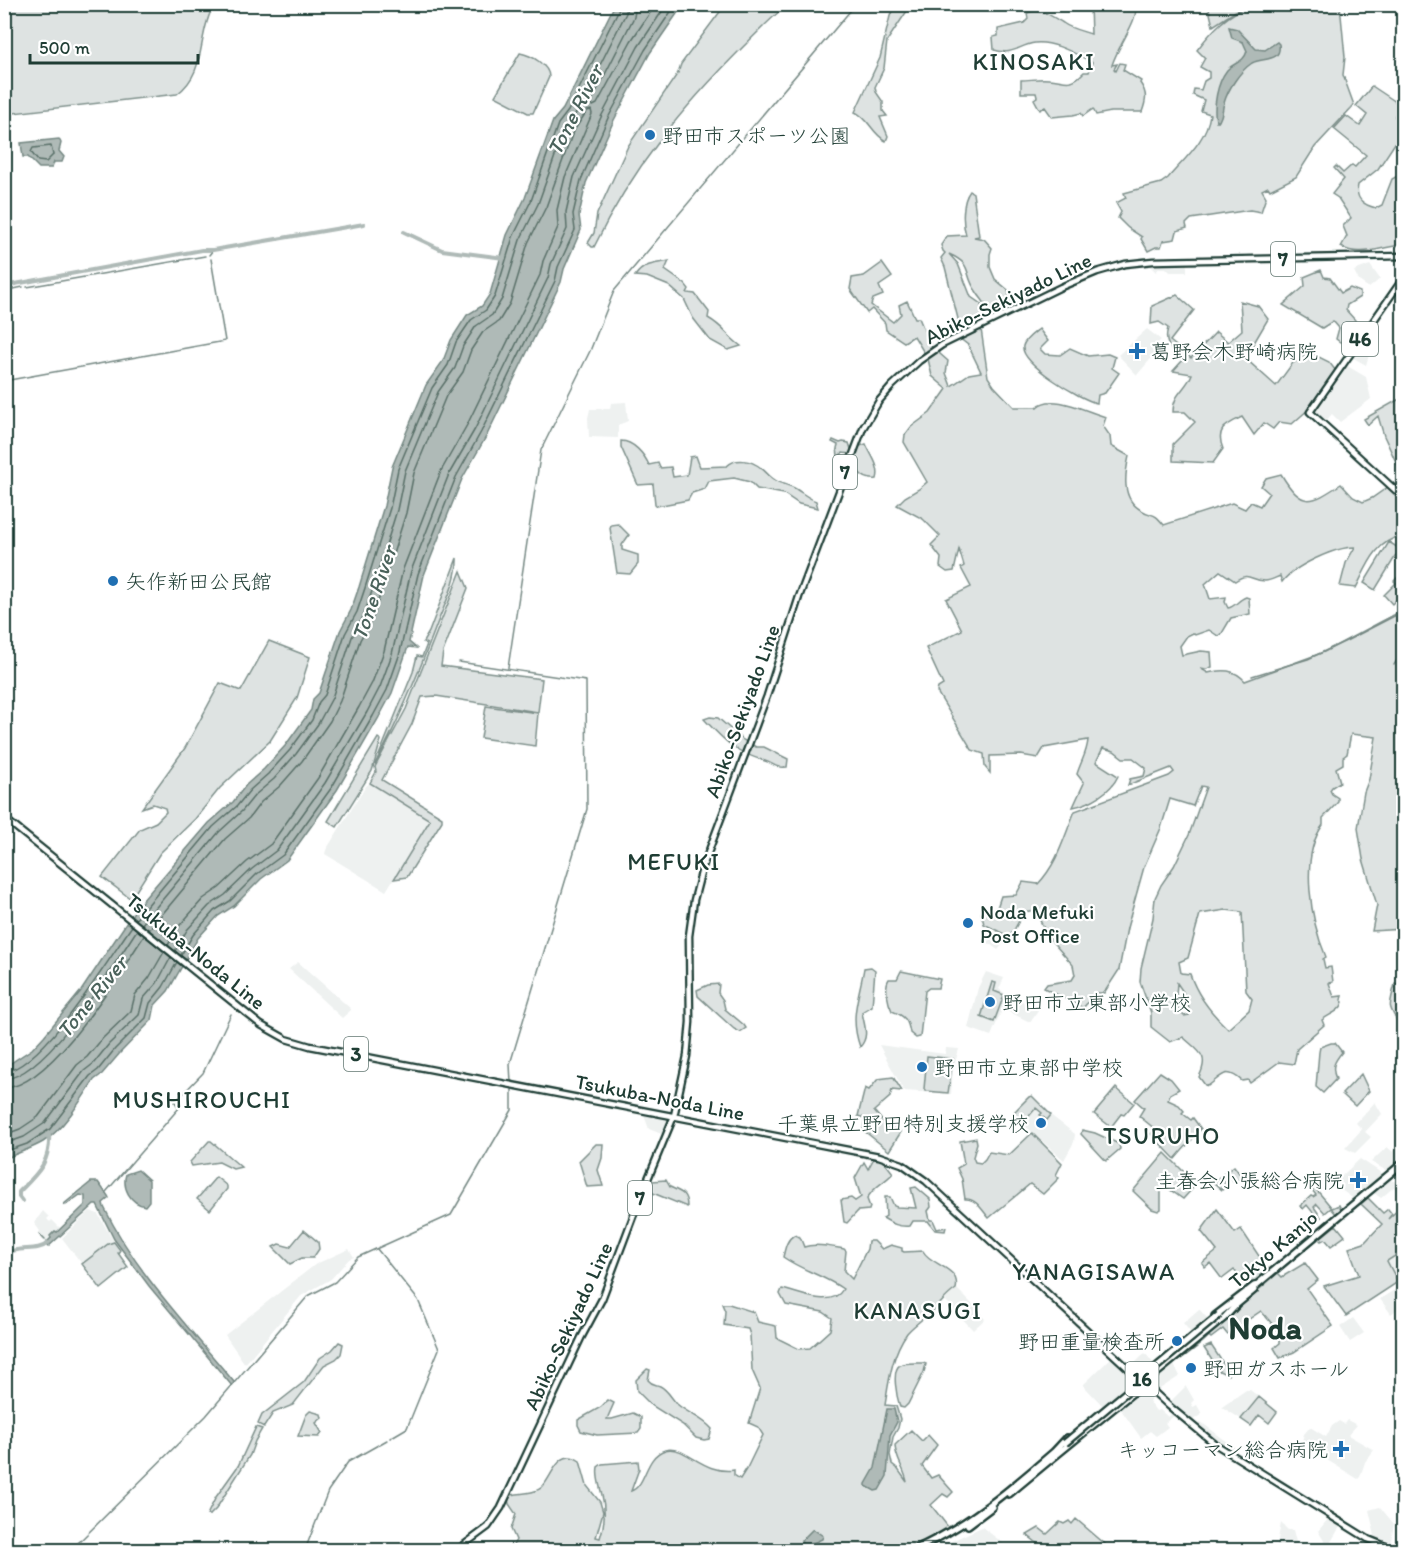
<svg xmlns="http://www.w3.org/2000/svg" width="1408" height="1555" viewBox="0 0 1408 1555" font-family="Itim,'Klee One',sans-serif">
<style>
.built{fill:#eef1f0}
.green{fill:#dee3e2;stroke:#7e908b;stroke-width:1.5;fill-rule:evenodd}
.water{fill:#afbab7;stroke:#758883;stroke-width:1.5}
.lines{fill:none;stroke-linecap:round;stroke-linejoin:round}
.shore{stroke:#596f68;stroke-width:1.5}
.stream{stroke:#758883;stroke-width:1.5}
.river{stroke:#afbab7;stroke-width:4}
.major-casing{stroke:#1f3d34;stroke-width:9}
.highway-casing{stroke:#1f3d34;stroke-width:10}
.major{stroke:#fff;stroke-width:4.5}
.highway{stroke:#fff;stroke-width:5}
.highway-bridge-casing{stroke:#1f3d34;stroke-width:10;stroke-linecap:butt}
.highway-bridge{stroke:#fff;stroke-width:5}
.poi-dot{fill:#1f6fb2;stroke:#fff;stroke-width:2}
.labels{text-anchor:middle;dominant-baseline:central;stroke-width:4.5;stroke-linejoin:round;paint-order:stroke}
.shield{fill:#fff;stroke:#627771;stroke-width:1.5}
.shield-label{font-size:20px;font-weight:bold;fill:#1f3d34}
.poi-label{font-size:21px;fill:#1f3d34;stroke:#fff;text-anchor:start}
.street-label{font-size:21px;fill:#1f3d34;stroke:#fff}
.water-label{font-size:22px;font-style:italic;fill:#4a625b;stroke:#fff}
.quarter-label{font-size:24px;letter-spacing:1.5px;fill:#1f3d34;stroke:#fff}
.town-label{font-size:33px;font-weight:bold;fill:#1f3d34;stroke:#fff}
</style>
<rect width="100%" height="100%" fill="#fff"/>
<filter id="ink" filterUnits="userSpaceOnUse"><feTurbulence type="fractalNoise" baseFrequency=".0167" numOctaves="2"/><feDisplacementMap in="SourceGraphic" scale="12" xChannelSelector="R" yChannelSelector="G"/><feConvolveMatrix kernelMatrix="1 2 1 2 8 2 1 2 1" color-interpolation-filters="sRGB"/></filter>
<g filter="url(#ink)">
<path class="built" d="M 1184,262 L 1187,266 L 1187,272 L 1170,272 L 1166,268 L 1159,268 L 1156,272 L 1150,266 L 1151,263 Z
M 1370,265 L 1380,279 L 1369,288 L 1359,281 L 1354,271 Z
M 1369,328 L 1378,337 L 1369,355 L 1366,365 L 1350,356 Z
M 1147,329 L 1161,340 L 1151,349 L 1155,354 L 1137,375 L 1118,355 Z
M 1344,364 L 1366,377 L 1371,399 L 1340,422 L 1332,414 L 1324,423 L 1317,415 L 1316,409 Z
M 626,402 L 628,421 L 618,425 L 618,438 L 589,437 L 588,418 L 590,409 L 610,409 L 611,403 Z
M 370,783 L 430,820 L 386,891 L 325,854 L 326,850 L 366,786 Z
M 1000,929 L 1011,934 L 998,950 L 987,942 L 995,932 L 998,934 Z
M 298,962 L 351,1009 L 351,1010 L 342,1018 L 289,969 Z
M 986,972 L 1004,978 L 999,989 L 1008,996 L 991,1036 L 968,1028 L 978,988 Z
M 1015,997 L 1038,1010 L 1030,1022 L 1005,1010 L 1008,1000 L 1013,1002 Z
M 879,1045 L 945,1054 L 946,1048 L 959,1049 L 953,1070 L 951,1094 L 904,1091 Z
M 1032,1095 L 1053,1117 L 1075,1134 L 1074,1142 L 1064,1160 L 1011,1114 L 1028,1096 Z
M 1375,1102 L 1382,1114 L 1365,1132 L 1371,1137 L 1355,1153 L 1345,1148 L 1362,1129 L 1356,1123 Z
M 643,1113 L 668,1117 L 670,1121 L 664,1135 L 649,1129 Z
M 1402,1143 L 1403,1144 L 1403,1160 L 1390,1171 L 1387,1171 L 1371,1162 L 1387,1147 L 1393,1152 Z
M 1360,1159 L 1383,1174 L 1383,1176 L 1355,1200 L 1333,1184 Z
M 1390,1180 L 1403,1184 L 1403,1188 L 1400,1192 L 1394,1187 L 1381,1198 L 1374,1193 Z
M 43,1211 L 49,1217 L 47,1219 L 50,1222 L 52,1220 L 60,1228 L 45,1243 L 37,1234 L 40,1231 L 34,1223 Z
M 90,1211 L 98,1214 L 114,1242 L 108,1244 L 82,1264 L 62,1238 Z
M 349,1249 L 354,1257 L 349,1259 L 331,1279 L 301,1296 L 245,1364 L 225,1335 L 316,1264 Z
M 1398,1254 L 1403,1263 L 1403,1278 L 1398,1282 L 1386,1261 Z
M 1399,1287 L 1403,1293 L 1403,1305 L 1391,1314 L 1380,1299 Z
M 956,1288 L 982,1314 L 981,1315 L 985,1319 L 973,1330 L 945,1300 Z
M 1199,1309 L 1208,1319 L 1191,1333 L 1183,1323 Z
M 1353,1318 L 1364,1333 L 1350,1342 L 1340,1327 Z
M 1145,1353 L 1154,1364 L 1141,1373 L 1132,1366 Z
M 1112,1357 L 1133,1379 L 1103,1406 L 1083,1385 Z
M 1173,1363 L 1180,1376 L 1158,1390 L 1152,1381 Z
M 1186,1386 L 1194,1400 L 1191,1403 L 1193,1407 L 1197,1405 L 1202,1414 L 1193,1420 L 1189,1420 L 1170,1402 Z
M 1143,1388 L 1154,1397 L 1149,1401 L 1156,1411 L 1160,1410 L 1168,1417 L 1173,1413 L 1175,1415 L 1165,1423 L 1168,1427 L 1156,1436 L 1150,1431 L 1141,1438 L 1119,1407 Z
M 1246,1390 L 1250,1390 L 1259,1397 L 1241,1419 L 1222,1407 Z
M 1347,1420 L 1357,1425 L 1348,1435 L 1374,1450 L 1365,1462 L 1360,1477 L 1358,1479 L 1301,1444 L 1304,1434 L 1310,1427 L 1326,1437 L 1332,1426 L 1339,1421 L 1344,1424 Z
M 1201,1422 L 1237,1449 L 1234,1453 L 1197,1427 Z
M 1403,1491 L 1403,1550 L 1399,1550 L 1393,1548 Z
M 1380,1507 L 1394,1524 L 1390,1546 L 1376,1540 L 1369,1510 Z
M 1329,1518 L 1341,1525 L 1329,1545 L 1326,1544 L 1318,1531 Z
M 1281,1523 L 1288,1530 L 1293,1530 L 1298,1550 L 1276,1550 Z
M 982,1527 L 1012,1550 L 950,1550 L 945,1544 Z"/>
<path class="green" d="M 5,4 L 215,4 L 215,5 C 211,9 209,15 207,22 C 199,48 202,76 177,94 L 5,114 Z
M 725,5 L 787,5 C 772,17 758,32 744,46 C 683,107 632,168 594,247 L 592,247 L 588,243 L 594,233 L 597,214 L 628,146 L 678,73 L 681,64 Z
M 897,5 L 911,5 L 887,41 L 884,68 L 875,87 L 876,92 L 883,102 L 883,111 L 887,116 L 880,117 L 888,136 L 886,141 C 872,134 869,118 855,112 L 880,58 L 890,16 Z
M 1090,5 L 1136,5 C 1138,22 1118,45 1112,65 L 1117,64 L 1114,69 L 1116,71 L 1120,63 L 1125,64 L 1123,70 L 1141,81 L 1140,83 C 1148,94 1146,101 1142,112 L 1111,112 L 1096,115 L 1093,109 L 1083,116 L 1081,113 L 1073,115 L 1052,117 L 1045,107 L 1040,110 L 1034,99 L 1037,97 L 1036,93 L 1021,93 L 1021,80 C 1030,80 1039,78 1049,79 C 1066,80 1070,87 1084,72 L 1089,72 L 1092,62 C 1075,54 1055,41 1035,43 C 1019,45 1013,56 994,50 L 993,37 L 998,36 L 998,29 L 1024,23 L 1028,19 L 1027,13 C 1042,8 1051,16 1063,23 C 1071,29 1082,31 1091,34 Z
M 1208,5 L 1208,4 L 1245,5 L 1213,26 Z
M 1252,5 L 1340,5 L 1345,57 L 1343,75 L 1354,105 L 1315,147 L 1296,177 L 1270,190 L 1268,187 L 1262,190 L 1266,197 L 1261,212 L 1250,210 L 1191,219 L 1186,224 L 1187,228 L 1177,231 L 1175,239 L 1163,241 L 1161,247 L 1156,247 L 1148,251 L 1141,239 L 1142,237 L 1128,228 L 1118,218 L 1121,212 L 1116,203 L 1126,198 L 1124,193 L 1161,183 L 1168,178 C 1185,158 1207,140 1210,114 L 1201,111 L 1204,100 L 1193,95 L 1194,89 L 1201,90 L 1204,81 L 1209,78 L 1209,72 L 1200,67 L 1205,58 L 1197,50 C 1212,30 1228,13 1252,5 Z
M 520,53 C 531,55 549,65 549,77 L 533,113 L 528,113 L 495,96 Z
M 1372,86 L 1399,104 L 1395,116 L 1400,131 L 1403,124 L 1401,132 L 1403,134 L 1403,140 L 1401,141 L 1399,137 L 1378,169 L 1358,185 C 1355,199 1363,205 1376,208 L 1382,205 L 1392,179 L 1403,173 L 1403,245 C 1383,246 1360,258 1341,247 L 1347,236 L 1343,226 L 1351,218 L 1338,198 L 1332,194 L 1344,179 L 1334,168 L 1336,166 L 1343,173 L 1352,165 L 1355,167 L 1366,155 L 1334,129 L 1346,116 L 1360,126 L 1367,115 L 1356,106 Z
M 970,191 L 973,193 L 979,236 L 974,237 L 984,239 L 992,248 L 990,254 L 990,267 L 995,279 L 1008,290 L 1011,305 L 991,315 C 986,302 982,301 976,291 C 963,273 974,265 949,254 L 958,264 L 971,297 L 981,304 L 983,321 L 961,331 L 945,267 L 941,258 L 945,253 L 943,251 L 941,245 L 947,236 L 966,235 C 962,223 962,201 970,191 Z
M 669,261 L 665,270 L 685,284 L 689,289 L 687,293 L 695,294 L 709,312 L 708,318 C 724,327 727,336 741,346 L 728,350 L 710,340 L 693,318 L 684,299 L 669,286 L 647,277 L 635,276 C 644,263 655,264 669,261 Z
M 882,263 L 892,277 L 879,286 L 883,295 L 873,299 L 871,305 L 893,322 L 901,314 L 899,305 L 907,301 L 915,318 L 919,318 L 931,346 L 948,361 L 946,373 L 951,386 L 969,374 L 981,372 L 968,345 L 959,338 L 981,329 L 988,377 L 994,386 L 1014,407 L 1037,407 C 1052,392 1089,413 1106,417 L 1103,426 L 1110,436 L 1111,446 L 1129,456 C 1125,474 1121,499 1141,510 C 1154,518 1152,510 1164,525 L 1232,503 L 1245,509 L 1251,502 L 1260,506 L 1269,493 L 1261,486 L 1266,478 L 1281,474 C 1302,509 1311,504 1341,484 L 1353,497 L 1363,502 L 1372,498 L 1388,487 L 1403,502 L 1403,535 C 1375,542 1368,564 1356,588 L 1340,586 L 1346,563 L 1355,547 C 1335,547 1294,566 1282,582 L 1280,576 C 1275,578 1270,581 1265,581 C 1250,581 1250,571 1235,581 L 1220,571 L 1205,584 L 1210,599 L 1226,597 L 1225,602 L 1228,608 C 1235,607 1239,599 1246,597 L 1249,598 L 1250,614 L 1231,618 L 1221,635 L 1218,636 L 1209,630 L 1195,635 L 1193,633 L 1187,636 L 1180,646 L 1182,655 L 1201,651 L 1211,652 L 1212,667 L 1207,669 L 1200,668 L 1208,673 C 1223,669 1234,669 1245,681 L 1324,652 L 1403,610 L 1403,929 L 1372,931 L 1377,905 L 1363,859 L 1358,828 L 1364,792 L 1369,779 L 1376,737 L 1351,734 L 1347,754 L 1343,757 L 1343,764 L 1336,768 L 1340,782 L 1332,787 L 1330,790 L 1332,794 L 1338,798 L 1338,802 L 1323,818 L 1323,825 C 1299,857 1311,922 1326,957 L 1323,959 L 1325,968 L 1331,967 L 1333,982 L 1329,983 L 1334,997 L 1342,996 L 1341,1000 L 1343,1002 C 1341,1011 1330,1014 1322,1020 L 1324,1025 L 1297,1049 L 1294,1064 L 1279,1062 L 1250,1083 L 1248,1080 L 1242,1081 C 1226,1067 1223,1075 1208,1086 L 1205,1085 L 1199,1077 C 1210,1055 1199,1052 1183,1037 L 1170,1042 L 1151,1027 L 1151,1013 L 1140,982 L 1141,968 L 1153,918 L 1155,898 L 1161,885 L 1174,866 L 1189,835 L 1206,787 L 1201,786 L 1193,806 L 1170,799 L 1161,828 L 1144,867 L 1127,928 L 1119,970 L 1104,993 L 1096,993 L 1083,1008 L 1044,988 L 1047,984 L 1072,980 L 1075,975 L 1073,965 L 1048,937 L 1035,910 L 1024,912 L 1014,930 L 1008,936 L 984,924 L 981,913 L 997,908 L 1001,896 L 1016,895 L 1023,882 L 1038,884 C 1058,863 1064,837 1075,811 L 1169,776 L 1174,772 L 1171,768 L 1128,785 L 1130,779 L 1144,776 L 1146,768 L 1133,758 L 1123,758 L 1114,751 L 1103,748 L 1096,762 L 1118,776 C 1111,792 1090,804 1073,807 L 1084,783 L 1077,774 C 1081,761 1087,753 1088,740 L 1044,748 L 1038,758 L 1021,755 L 990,756 L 990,773 L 985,767 L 984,754 L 972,750 L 937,692 L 938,688 L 943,685 L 926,648 L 962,630 L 946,599 L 971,587 L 961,568 L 964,566 L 959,549 L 954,571 L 947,572 L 940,567 L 941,558 L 931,545 L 940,536 L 923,519 L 897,505 L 905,497 L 919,489 L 927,482 L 904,442 L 905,435 L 911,427 L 930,413 L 947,389 L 932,376 L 928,359 L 914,336 L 904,342 L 886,330 L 885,323 L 872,309 L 867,313 L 850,289 L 852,278 L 864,276 ZM 1226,910 L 1242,912 L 1246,991 L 1252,999 L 1249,1010 L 1228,1029 C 1211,1013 1197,995 1190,974 L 1181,973 L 1179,962 L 1188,958 L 1200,914 ZM 1177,983 C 1183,991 1190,1004 1189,1015 L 1184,1016 C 1174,1007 1176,996 1177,983 Z
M 1321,270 L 1324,277 L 1330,278 L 1341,293 L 1350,288 L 1360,292 L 1360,297 L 1347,305 L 1346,310 L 1355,320 L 1356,326 L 1345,341 L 1340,342 L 1336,339 L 1339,328 L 1333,321 L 1322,328 L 1283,305 L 1305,286 L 1304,277 Z
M 1177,295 L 1194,310 L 1170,341 L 1191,358 L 1216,332 L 1228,342 L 1242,330 L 1240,301 L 1258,306 L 1268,319 L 1245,358 L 1276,386 L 1292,364 L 1309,352 L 1329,362 L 1336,371 L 1310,408 L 1292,424 L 1279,422 L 1273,429 L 1264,423 L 1254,435 L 1242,417 C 1226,425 1215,429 1223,449 L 1213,463 L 1173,461 L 1173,444 L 1195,422 L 1185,412 L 1173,412 C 1173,393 1186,390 1192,374 L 1173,371 L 1183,360 C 1171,350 1163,344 1168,328 L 1159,322 L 1151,324 L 1152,306 Z
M 1039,329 L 1048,341 L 1040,349 L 1045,354 L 1060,355 L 1070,348 L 1088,356 L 1108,354 L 1115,357 L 1112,368 L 1119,373 L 1105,393 L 1098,395 L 1097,403 C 1081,400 1020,363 1023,346 C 1024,340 1034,333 1039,329 Z
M 1403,397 L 1404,475 L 1402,475 L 1384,436 L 1378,416 L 1368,425 L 1364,419 Z
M 833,440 L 840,443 L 843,442 L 849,443 L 851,449 L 866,444 C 870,454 881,467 877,479 C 860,481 855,467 850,454 L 843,453 L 838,456 L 837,448 L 838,445 L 832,442 Z
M 621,441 C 633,441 644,454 649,465 L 658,463 L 660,468 L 671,467 L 673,477 L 687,475 L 690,457 L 696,456 L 700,467 L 727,466 C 736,457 751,460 761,468 C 766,471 769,477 775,480 C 781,484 790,485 796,489 C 804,494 808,498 816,501 L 818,508 L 799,504 L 784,494 L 757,489 L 750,482 L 734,478 L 709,481 L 705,489 L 692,493 L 688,500 L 657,506 L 655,504 L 653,484 L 638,485 L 621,447 Z
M 618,524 L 629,535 L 622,545 L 622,550 L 638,555 L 638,564 L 630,574 L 617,573 L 610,528 L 611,525 Z
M 1389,542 L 1400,549 L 1375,590 L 1364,583 Z
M 457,558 C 458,580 445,603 437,624 C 419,672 400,719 375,765 L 413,672 L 417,656 L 422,657 L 427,644 L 423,642 L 429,632 Z
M 461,571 L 468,588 L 443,652 L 441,666 L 542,679 L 538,712 L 436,696 L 422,697 L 412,724 L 382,780 L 442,817 L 442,821 L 407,877 L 394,879 L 430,820 L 370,783 L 376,772 L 375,767 L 406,709 Z
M 1403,572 L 1403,593 L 1392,604 L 1384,595 L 1396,583 L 1394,581 Z
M 269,641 L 310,657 L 297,698 L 270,741 L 220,788 L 195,819 L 160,853 L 131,899 L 102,877 L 140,829 L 156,822 L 166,812 L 165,808 L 153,804 L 142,808 L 185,748 L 220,683 L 241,691 Z
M 486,706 L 538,713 L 535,746 L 481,738 Z
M 710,717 L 718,718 L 743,740 L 756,747 L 764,747 L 788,759 L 787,767 C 774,768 775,764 765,761 C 733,751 727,743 704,719 Z
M 378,738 L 381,740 L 372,771 L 337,827 L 328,821 Z
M 871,967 L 875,970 L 872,1006 L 862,1012 C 864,1025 870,1036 860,1047 C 849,1016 859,998 864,968 Z
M 901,971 L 940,979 L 938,988 L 929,988 L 925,991 L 920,1037 L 916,1038 L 910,1033 C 908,1020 905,1016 892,1011 C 888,1003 884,986 889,979 L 897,979 Z
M 992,982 L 996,983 L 994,991 L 1004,995 L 994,1022 L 981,1017 Z
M 719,984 L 718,993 L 723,1000 L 725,1009 L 744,1025 L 746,1028 L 740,1032 L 734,1029 L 698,996 L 697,990 L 708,985 Z
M 1395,984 L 1403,984 L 1403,1026 L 1401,1028 C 1388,1003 1388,1012 1395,984 Z
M 1331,1043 L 1335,1043 L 1342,1052 C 1334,1062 1331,1067 1336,1079 L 1323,1093 L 1316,1087 L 1319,1052 L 1320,1047 Z
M 927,1056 L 953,1059 L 948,1093 L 926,1091 L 924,1089 Z
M 1160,1072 L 1171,1079 L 1179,1089 L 1170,1094 L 1168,1100 L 1179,1105 L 1184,1111 L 1182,1113 L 1191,1120 L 1193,1118 L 1201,1129 L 1175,1159 L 1151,1134 L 1155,1129 L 1139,1116 L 1144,1108 L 1135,1100 Z
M 1361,1074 L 1369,1091 L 1355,1106 L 1342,1094 Z
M 893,1077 L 902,1091 L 892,1090 L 890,1097 L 874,1111 L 891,1131 L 896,1127 L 901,1132 L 889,1151 L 863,1130 L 865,1118 L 858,1116 L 865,1088 L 869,1090 L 878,1079 Z
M 1116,1088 L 1134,1103 L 1124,1115 L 1121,1114 L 1111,1127 L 1094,1114 Z
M 1032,1096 L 1051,1115 L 1047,1120 L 1040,1115 L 1042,1113 L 1036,1108 L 1023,1123 L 1014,1116 L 1014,1112 L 1029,1097 Z
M 1082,1130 L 1095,1133 L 1119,1144 L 1120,1149 L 1106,1161 L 1081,1134 Z
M 1032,1133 L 1062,1163 L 1056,1175 L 1059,1178 L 1043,1194 L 1030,1184 L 989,1218 C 982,1210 976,1198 965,1199 L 962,1179 L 957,1168 L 964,1164 L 960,1141 L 976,1138 L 977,1143 L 973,1157 L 975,1162 L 981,1163 L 985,1159 L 989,1152 L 1009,1155 Z
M 209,1141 L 211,1141 L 241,1167 L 233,1169 L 219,1162 L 192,1166 L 190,1162 Z
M 596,1144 L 603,1144 L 602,1158 L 598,1170 L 603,1186 L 587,1187 L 579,1161 Z
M 1165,1153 L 1185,1173 L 1185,1178 L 1193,1188 L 1183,1199 L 1166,1187 L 1161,1189 L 1161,1209 L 1158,1211 L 1152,1209 L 1133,1191 Z
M 874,1158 L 882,1159 L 893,1173 C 886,1182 873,1186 867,1199 L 870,1207 L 869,1210 L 858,1211 L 847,1223 L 844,1222 L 841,1200 L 851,1198 L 855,1201 L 861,1197 L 855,1178 L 864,1162 L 868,1169 Z
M 1234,1166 L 1242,1177 L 1235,1183 L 1229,1175 L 1225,1179 L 1225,1187 L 1222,1190 L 1213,1182 Z
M 216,1177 L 227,1186 L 227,1189 L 210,1210 L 197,1199 Z
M 666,1180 L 670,1187 C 681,1192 687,1193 687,1207 L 653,1193 L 650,1190 L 652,1181 Z
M 916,1187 L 930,1199 L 931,1207 L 928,1211 L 930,1220 L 933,1220 L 937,1229 L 946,1227 L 945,1231 L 935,1230 L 928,1221 L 913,1221 L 910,1226 C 898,1227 893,1224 883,1218 L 886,1216 L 885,1197 L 890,1197 L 894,1206 L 897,1207 L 916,1208 L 911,1188 Z
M 1315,1188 L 1332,1208 L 1339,1205 L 1342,1211 L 1337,1215 L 1331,1208 L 1325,1213 L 1317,1204 L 1314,1207 L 1321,1217 L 1314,1222 L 1311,1218 L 1315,1215 L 1307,1205 L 1303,1209 L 1300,1206 L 1311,1196 L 1313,1197 L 1316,1195 L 1312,1190 Z
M 1368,1198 L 1383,1213 L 1388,1209 L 1392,1214 L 1388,1219 L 1403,1205 L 1403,1263 L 1398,1254 L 1387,1261 L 1398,1282 L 1346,1316 L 1324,1286 L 1359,1275 L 1349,1248 L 1364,1243 L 1382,1224 L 1361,1204 Z
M 1217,1209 L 1235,1233 L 1241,1229 L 1269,1271 L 1249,1287 L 1234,1270 L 1222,1279 L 1210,1263 L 1205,1267 L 1202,1263 L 1217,1251 L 1201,1231 Z
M 1336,1225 L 1345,1236 L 1331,1246 L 1325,1239 L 1321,1241 L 1319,1239 Z
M 304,1230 L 318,1242 L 319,1249 L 313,1258 L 302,1258 L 290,1264 L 273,1247 L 279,1244 L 290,1247 Z
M 794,1235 L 800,1237 L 804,1247 C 815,1243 832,1247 844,1249 L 846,1251 L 844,1271 L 852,1279 L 867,1249 L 868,1241 L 874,1241 L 882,1249 L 891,1245 L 902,1248 L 902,1251 L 904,1252 L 923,1251 C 931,1266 961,1267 956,1289 C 947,1295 943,1301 936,1308 C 927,1316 915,1324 907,1333 C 892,1354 889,1380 885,1405 L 896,1406 L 900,1419 L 898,1428 L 893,1437 L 890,1455 L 892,1464 L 897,1468 L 907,1482 C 905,1470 895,1458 895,1445 L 911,1430 L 922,1441 L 928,1435 L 937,1445 L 922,1466 L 931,1478 L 938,1475 L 953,1492 L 948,1497 L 943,1494 L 931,1505 L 949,1528 L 943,1532 L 943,1533 L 909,1550 L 711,1550 L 705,1543 L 699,1550 L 507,1550 L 512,1547 L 516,1540 L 511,1529 L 516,1514 L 509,1504 L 508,1499 L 511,1495 C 520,1493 536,1494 543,1486 C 552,1476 560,1446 580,1461 L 587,1486 L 600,1502 L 603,1512 L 596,1537 L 600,1538 C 605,1524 606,1511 602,1495 C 600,1486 596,1477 598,1467 L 602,1464 L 638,1461 L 639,1469 L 631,1491 C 647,1485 644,1457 665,1450 C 685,1444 703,1475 734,1470 L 734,1475 L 740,1479 L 747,1468 L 763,1435 L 758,1427 L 749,1423 L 760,1388 L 752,1370 L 750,1335 L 748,1329 L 724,1325 L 725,1311 L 722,1304 L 729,1304 L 754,1312 L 758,1322 L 776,1326 L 777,1338 L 799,1349 L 810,1348 L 830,1330 L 832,1318 L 823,1312 L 786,1305 L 780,1294 L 782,1289 C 800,1293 832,1309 843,1289 C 823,1275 803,1271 783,1257 C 785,1249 786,1240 794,1235 Z
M 114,1242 L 120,1250 L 118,1253 L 128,1267 L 101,1289 L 82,1264 L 108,1244 Z
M 1305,1263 L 1318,1280 L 1307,1289 L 1333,1326 L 1294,1352 L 1280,1358 L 1274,1348 L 1280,1343 L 1280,1333 L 1261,1311 L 1227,1334 L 1223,1329 L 1211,1338 L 1209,1336 C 1201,1345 1188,1354 1175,1363 L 1278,1273 L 1282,1277 Z
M 339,1342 L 343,1344 L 341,1354 L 336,1359 L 324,1365 L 293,1405 L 273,1413 L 264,1427 L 258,1424 L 262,1415 L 304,1382 L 320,1358 L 332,1350 Z
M 1211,1345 L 1229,1372 L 1228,1375 L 1219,1371 L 1204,1348 Z
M 923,1363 L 926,1364 L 924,1372 L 908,1404 L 904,1408 L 900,1407 C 897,1398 891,1370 900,1365 C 905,1362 917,1363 923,1363 Z
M 647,1369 L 650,1370 L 648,1380 C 652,1385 655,1384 660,1386 C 668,1390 671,1398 677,1404 C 687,1413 703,1418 712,1429 L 709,1439 L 704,1440 L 696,1438 L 683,1425 L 651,1405 L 637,1391 L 636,1380 Z
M 1259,1397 L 1277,1412 L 1269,1423 L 1259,1415 L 1251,1426 L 1241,1419 Z
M 608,1400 L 614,1403 L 607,1419 L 612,1419 L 633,1413 L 641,1417 L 641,1429 L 638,1433 L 597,1435 L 581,1431 L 578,1425 L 578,1420 L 601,1407 Z
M 310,1411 L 321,1414 L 322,1418 L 316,1423 L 322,1433 L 319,1437 L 298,1436 L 306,1415 Z
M 256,1427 L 262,1429 L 255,1441 L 250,1455 L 216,1509 L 210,1515 L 207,1515 L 216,1497 L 238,1466 Z
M 1076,1519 L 1112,1550 L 1041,1550 L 1041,1546 L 1027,1535 L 1039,1528 L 1047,1534 L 1060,1522 L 1064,1524 L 1069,1521 L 1072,1524 Z"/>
<path class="water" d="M 615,4 L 683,5 L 650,53 L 614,120 L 586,183 L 579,215 L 581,230 L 564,269 L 561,282 L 487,435 L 462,479 L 424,575 L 409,642 L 416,648 L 408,647 L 392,693 L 378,719 L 337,790 L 287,860 L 261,879 L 234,906 L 218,916 L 198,938 L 168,991 L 155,1005 L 152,1020 L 120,1053 L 102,1074 L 94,1080 C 82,1099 63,1130 43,1142 C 31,1149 17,1153 5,1159 L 5,1067 L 32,1049 L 44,1036 L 81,991 L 137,907 L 209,823 L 233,802 L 246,785 L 264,769 L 285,746 L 311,710 L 313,699 L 319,693 L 340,631 L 351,610 L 359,587 L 384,506 L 392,467 L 426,385 L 443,361 L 451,340 L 467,315 L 482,306 L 490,294 L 507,235 L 525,198 L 553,121 L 563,109 Z
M 1229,27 L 1237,29 L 1256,49 L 1265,50 L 1277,42 L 1279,44 C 1282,63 1262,57 1252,63 C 1240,71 1228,89 1224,103 C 1222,109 1223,114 1219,121 L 1216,121 C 1213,106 1217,83 1227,70 C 1234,62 1244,63 1247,51 L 1243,42 L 1232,38 Z
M 59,139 L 61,143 L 59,151 L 64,157 L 62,162 L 54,162 L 52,168 L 39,168 L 28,157 L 23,157 L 21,143 Z
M 138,1170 L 149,1180 L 149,1201 L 145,1206 C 130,1203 122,1188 126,1174 Z
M 91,1182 L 98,1182 L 108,1196 L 109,1198 L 103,1203 L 104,1207 C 135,1272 188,1326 234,1382 L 232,1386 L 149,1286 L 114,1239 L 97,1205 L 94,1205 L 48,1247 L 45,1244 L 51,1238 L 50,1236 L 55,1231 L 57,1232 L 85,1205 L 85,1196 L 80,1195 L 66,1205 L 64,1204 Z
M 887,1409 L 894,1409 L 897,1422 L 890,1435 L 887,1476 L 879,1490 L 875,1491 L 866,1486 L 866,1484 L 875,1468 Z
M 813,1529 L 823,1536 L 822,1539 L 807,1546 L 803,1545 L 801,1541 Z"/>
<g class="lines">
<path class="shore" d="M 636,4 L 634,17 L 591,102 L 593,106 L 597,104 L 631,41 L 656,4
M 51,146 L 53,155 L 46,162 L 38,161 L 31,152 L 33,148 Z
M 136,919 L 213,827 L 237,806 L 250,790 L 268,774 L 290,750 L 312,720 L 319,702 L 325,695 L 345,634 L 357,612 L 365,588 L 390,508 L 398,469 L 432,388 L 448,365 L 456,342 L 471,320 L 486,310 L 495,296 L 513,237 L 531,201 L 558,124 L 568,111 L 619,9 L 620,4
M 142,924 L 219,832 L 242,811 L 255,795 L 274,779 L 296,754 L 318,724 L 332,698 L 352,637 L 364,615 L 372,591 L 397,510 L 405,471 L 438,392 L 455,368 L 463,346 L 476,326 L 492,315 L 502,299 L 520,240 L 538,204 L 565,128 L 575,115 L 626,13 L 627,4
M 149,930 L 225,839 L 249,818 L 261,802 L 280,786 L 302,761 L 330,721 L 340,701 L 360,640 L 373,617 L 406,513 L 414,473 L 446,396 L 463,372 L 471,350 L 483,332 L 499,321 L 510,303 L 528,243 L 546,207 L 573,132 L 587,111 L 591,110 L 592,114 L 565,177 L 557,210 L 558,227 L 543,261 L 540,275 L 467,425 L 441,471 L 403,569 L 384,651 L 372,683 L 359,707 L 318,778 L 271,844 L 247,862 L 219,888 L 203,899 L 180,925 L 168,945
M 175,951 L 187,930 L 209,906 L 225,895 L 252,869 L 277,850 L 325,783 L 367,712 L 380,687 L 392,654 L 411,571 L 449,474 L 475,429 L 548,278 L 551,264 L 567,229 L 566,212 L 574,177 L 602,115 L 638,47 L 667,4
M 181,955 L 193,935 L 214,911 L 230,901 L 257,874 L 283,855 L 332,787 L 373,716 L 387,690 L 399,656 L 418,574 L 456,477 L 481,432 L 555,281 L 558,267 L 575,230 L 573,214 L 581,180 L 608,118 L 645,50 L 676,4
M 4,1072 C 44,1067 109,958 132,926
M 4,1079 C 47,1077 114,964 137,930
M 4,1088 C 52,1087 119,973 144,936
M 4,1135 L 20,1129 L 38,1117 L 77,1065 L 87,1057 L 103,1038 L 131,1011 L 135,995 L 149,978 L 164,952
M 4,1144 L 24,1137 L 45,1123 L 84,1071 L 93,1064 L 109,1044 L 139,1015 L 143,999 L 157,983 L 171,957
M 4,1152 L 27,1144 L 50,1129 L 90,1076 L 98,1070 L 115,1049 L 146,1018 L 150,1003 L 163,987 L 177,962"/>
<path class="stream" d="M 209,255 L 213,250
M 27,287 L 205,256
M 4,291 L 23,287
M 4,381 L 225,341 L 211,259
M 459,662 L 586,681 L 587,809 L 510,1064 L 511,1083
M 1394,665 L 1399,657 L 1404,643
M 508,668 L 541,450 L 590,351 L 614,291 L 856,4
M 1252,676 L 1308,659 L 1346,641 L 1404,611
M 106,1192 L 179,1108 L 175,1102 L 203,1073 L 231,1014
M 39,1234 L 45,1240
M 377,1249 L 418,1300 L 439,1349 L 407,1428 L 390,1438
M 71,1550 L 206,1416 L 308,1296 L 335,1282 L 358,1257 L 451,1215 L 512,1110 L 512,1087
M 305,1550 L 328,1491 L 348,1462 L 387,1440"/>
<path class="river" d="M 404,232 L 442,250 L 504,258
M 4,286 L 202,250 L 213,250 L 364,224
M 22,1201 L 19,1197 L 19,1192 C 38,1173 51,1162 49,1133
M 4,1255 C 17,1245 37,1253 48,1243"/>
<g class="major-casing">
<path id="major" d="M 1404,277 L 1310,412 L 1404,498
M 4,818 L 261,1025 L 286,1039 L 310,1046 L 879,1156 L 902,1164 L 926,1181 L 1169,1406 L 1215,1444 L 1368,1539 L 1395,1550
M 457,1550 L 488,1527 L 501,1508 L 581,1338 L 602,1299 L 640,1198 L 674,1116 L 687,1056 L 690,1022 L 689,936 L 694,900 L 702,869 L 767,696 L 799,597 L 863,428 L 879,401 L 892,386 L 919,361 L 942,345 L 1061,287 L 1097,272 L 1125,264 L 1153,261 L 1404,256"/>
</g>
<g class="highway-casing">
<path id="highway" d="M 1253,1288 L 1404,1162
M 1236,1305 L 1254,1290
M 1215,1316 L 1254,1286
M 1053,1453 L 1067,1438
M 1049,1461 L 1224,1318 L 1238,1303
M 1009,1494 L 1050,1460
M 968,1525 L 992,1507
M 913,1550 C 967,1527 1011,1489 1055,1451"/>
</g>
<use href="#major" class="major"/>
<use href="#highway" class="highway"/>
<g class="highway-bridge-casing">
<path id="highway-bridge" d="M 1065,1443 L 1219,1315"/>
</g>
<use href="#highway-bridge" class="highway-bridge"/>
</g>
</g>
<g class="poi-dot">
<circle cx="650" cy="135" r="6"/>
<path d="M1134 342h6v6h6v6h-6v6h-6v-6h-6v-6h6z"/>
<circle cx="113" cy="581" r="6"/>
<circle cx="968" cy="923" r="6"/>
<circle cx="990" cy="1002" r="6"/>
<circle cx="922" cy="1067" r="6"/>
<circle cx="1041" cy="1123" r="6"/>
<path d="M1355 1171h6v6h6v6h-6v6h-6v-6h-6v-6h6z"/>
<circle cx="1177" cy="1341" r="6"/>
<circle cx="1191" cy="1368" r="6"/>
<path d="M1338 1440h6v6h6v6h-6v6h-6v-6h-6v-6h6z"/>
</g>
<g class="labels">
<g class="shield">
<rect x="1271" y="242" width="24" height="34" rx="4.5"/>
<rect x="1342" y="322" width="36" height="34" rx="4.5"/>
<rect x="833" y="455" width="24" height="34" rx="4.5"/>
<rect x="344" y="1037" width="24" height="34" rx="4.5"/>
<rect x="628" y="1181" width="24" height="34" rx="4.5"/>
<rect x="1125.5" y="1362" width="33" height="34" rx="4.5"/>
</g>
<g class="shield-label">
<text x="1283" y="259">7</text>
<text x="1360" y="339">46</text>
<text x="845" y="472">7</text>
<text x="356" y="1054">3</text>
<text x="640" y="1198">7</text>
<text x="1142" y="1379">16</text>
</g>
<g class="poi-label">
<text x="662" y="135">野田市スポーツ公園</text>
<text x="1150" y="351">葛野会木野崎病院</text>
<text x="125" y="581">矢作新田公民館</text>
<text x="980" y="911">Noda Mefuki<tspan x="980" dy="24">Post Office</tspan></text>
<text x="1002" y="1002">野田市立東部小学校</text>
<text x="934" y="1067">野田市立東部中学校</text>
<text x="1029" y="1123" text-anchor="end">千葉県立野田特別支援学校</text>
<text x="1344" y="1180" text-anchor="end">圭春会小張総合病院</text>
<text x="1165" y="1341" text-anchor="end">野田重量検査所</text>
<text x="1203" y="1368">野田ガスホール</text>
<text x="1328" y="1449" text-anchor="end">キッコーマン総合病院</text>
</g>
<g class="street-label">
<text transform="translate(1008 298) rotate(-26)">Abiko-Sekiyado Line</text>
<text transform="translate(742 711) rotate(-70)">Abiko-Sekiyado Line</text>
<text transform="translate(196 951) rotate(39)">Tsukuba-Noda Line</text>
<text transform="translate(660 1097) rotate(11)">Tsukuba-Noda Line</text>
<text transform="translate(1273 1249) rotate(-40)">Tokyo Kanjo</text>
<text transform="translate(568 1326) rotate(-65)">Abiko-Sekiyado Line</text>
</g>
<g class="water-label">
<text transform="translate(575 110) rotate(-63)">Tone River</text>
<text transform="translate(374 593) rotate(-71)">Tone River</text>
<text transform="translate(92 997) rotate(-51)">Tone River</text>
</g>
<g class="quarter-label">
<text x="1034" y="61">KINOSAKI</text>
<text x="674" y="861">MEFUKI</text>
<text x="202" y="1099">MUSHIROUCHI</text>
<text x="1162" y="1135">TSURUHO</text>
<text x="1094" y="1271">YANAGISAWA</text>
<text x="918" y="1310">KANASUGI</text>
</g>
<g class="town-label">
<text x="1265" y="1327">Noda</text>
</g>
</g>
<rect width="1408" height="1555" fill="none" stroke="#fff" stroke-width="24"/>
<rect x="12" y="12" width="1384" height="1531" fill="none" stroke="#1f3d34" stroke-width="2" filter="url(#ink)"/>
<path d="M30 54v9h168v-9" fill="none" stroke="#1f3d34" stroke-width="3"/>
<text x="39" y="54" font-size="18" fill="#1f3d34" stroke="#ffffff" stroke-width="4.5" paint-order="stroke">500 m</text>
</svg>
